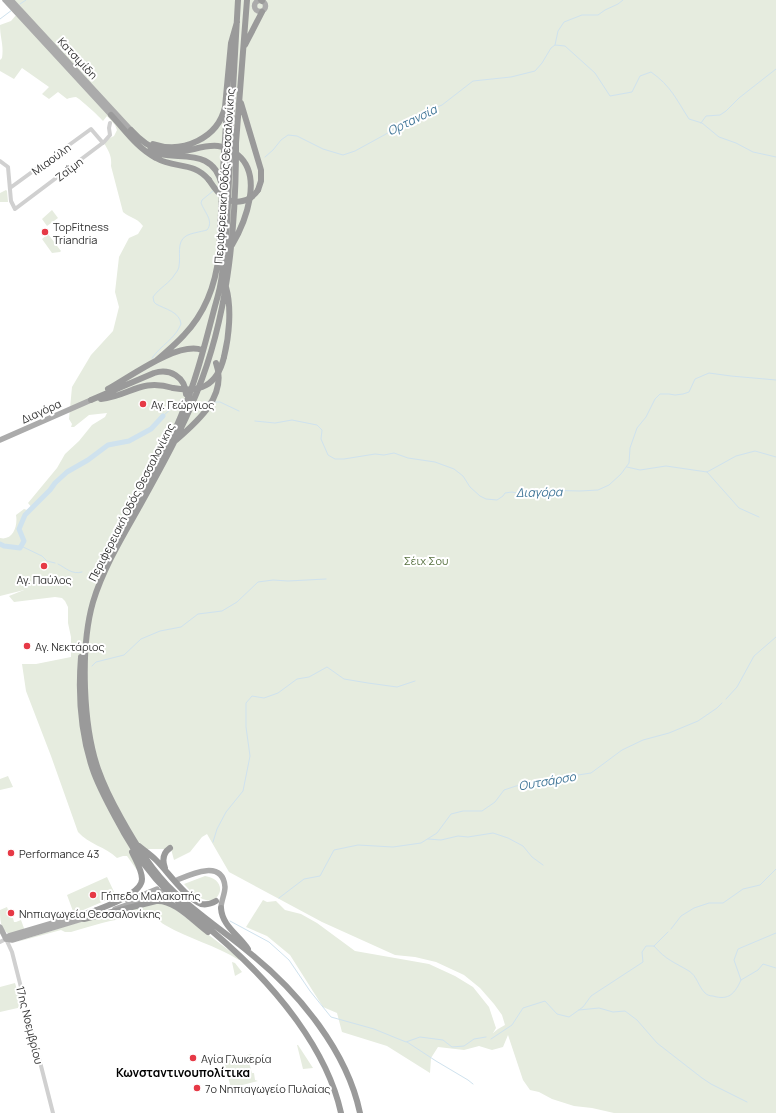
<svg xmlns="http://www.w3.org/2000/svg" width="776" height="1113" viewBox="0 0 776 1113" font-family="Manrope,sans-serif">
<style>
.green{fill:#e6ecdf}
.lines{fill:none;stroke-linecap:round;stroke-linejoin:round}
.stream{stroke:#cfe2ee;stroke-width:1}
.river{stroke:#cfe2ee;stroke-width:5}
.minor{stroke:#d0d0d0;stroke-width:4}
.major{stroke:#ababab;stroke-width:5.5}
.highway{stroke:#9a9a9a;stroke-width:6}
.highway-bridge{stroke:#9a9a9a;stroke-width:6}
.poi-dot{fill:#e63946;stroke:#fff;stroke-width:1.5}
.labels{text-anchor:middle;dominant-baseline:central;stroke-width:4;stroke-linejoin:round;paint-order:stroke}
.street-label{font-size:11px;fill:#333;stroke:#fff}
.poi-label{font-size:11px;fill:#333;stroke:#fff;text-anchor:start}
.park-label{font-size:11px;fill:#56703f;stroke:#fff}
.water-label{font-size:12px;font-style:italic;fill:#3f7597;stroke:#fff}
.neighbourhood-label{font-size:12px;font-weight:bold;fill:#000;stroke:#fff}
</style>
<rect width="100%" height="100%" fill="#fff"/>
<path class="green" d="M 14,0 L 776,0 L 776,1113 L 614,1113 L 592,1108 L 574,1106 L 552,1099 L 539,1092 L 530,1090 L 523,1080 L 508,1035 L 503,1047 L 492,1050 L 479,1046 L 464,1050 L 438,1047 L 431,1058 L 430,1073 L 387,1046 L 342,1032 L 337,1013 L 323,1007 L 290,955 L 267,936 L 246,927 L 263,900 L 267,902 L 276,901 L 285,910 L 301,914 L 317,923 L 355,951 L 429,964 L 455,976 L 473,987 L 489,1007 L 496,1028 L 493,1033 L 498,1029 L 505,1025 L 502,1015 L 494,1004 L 480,988 L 464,975 L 436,962 L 415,957 L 395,955 L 322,922 L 229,872 L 207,834 L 202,837 L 190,852 L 174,860 L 171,849 L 148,849 L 131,853 L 139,873 L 127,856 L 123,856 L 117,858 C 106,847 88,844 78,832 L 51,756 L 26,691 L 22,664 L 36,664 L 71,657 L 71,637 L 68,623 L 68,607 L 65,601 L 62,598 L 55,597 L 14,602 L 9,596 L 24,590 L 0,596 L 0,538 C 13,541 18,526 16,515 L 24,509 L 27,510 L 33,509 L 28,503 L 57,468 L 65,454 L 79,441 L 92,425 L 105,417 L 107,413 L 89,415 L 74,427 L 71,427 L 72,424 L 69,419 L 72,387 L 91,355 L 113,331 L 119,307 L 115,292 L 119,257 L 129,238 L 138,234 L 143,226 C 136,217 130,218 123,212 L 111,166 C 112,156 109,152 104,143 L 110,138 L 114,136 L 117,130 L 115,125 L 107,116 L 103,121 C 101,118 79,98 76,97 C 73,97 69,98 67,99 L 58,92 L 49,99 L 42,94 L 49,87 L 22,68 L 14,79 L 0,71 L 0,60 L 2,58 C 4,45 0,38 0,25 L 11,21 L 22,8 Z
M 6,190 L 7,191 L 8,202 L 0,202 L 0,193 Z
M 52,210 L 58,218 L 47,226 L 42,219 Z
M 48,234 L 61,251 L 60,252 L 52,253 L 42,239 Z
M 8,776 L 13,787 L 0,790 L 0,779 Z
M 205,876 C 220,878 226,891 213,901 C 198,900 193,894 184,884 Z
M 107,877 L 116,896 L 74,914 L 67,895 Z
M 157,902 L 168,904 L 239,958 L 239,960 C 215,945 189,939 165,925 C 158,921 156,915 149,912 L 146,913 L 151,920 C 124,914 96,925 71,932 L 65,932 L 61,930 L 13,943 L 92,918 Z
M 7,907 L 11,918 L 13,918 L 14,922 L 16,922 L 21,920 L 25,931 L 9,934 C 0,929 0,919 0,910 Z
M 232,962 L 235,963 L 242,972 L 235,976 Z
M 15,983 L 22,1007 L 0,1012 L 0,987 Z
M 297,1045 L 298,1045 L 313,1068 L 303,1069 Z
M 251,1054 L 252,1058 L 248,1059 L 252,1073 L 254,1073 L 255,1080 L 258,1081 L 231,1088 L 224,1062 Z"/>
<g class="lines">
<path class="stream" d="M 20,4 L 26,0
M 0,19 L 12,10
M 555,45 L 558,31 L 564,22 L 582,15 L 598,15 L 605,10 L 618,4 L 623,0
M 701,123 L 706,116 L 720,115 L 726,111 L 739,98 L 776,69
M 265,157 L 273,150 L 281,140 L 288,135 L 297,136 L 323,149 L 343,155 L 355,151 L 386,134 L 409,119 L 442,105 L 473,81 L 511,77 L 535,71 L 542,63 L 551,48 L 555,45 L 565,46 L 595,73 L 610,96 L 632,92 L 640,76 L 651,72 C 671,86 676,99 689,119 L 702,123 L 719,137 L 736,143 L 753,152 L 776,157
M 152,358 C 161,345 175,339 181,324 C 180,312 165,309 156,304 L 154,302 L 153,297 C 159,288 170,283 175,274 C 177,272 179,268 179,266 C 181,256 176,242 186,236 C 191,233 200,232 207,230 C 214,221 205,213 201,203 L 202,200 L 213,191
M 214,402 L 220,402 L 239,411
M 194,404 L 209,402
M 163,416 L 173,407 L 183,406
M 255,421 L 275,423 L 292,420 L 317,425 L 322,430 L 321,439 L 328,455 L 335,459 L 344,459 L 375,454 L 384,455 L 394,453 L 408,458 L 435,462 L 454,469 L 463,476 L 470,487 L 480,496 L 486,499 L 497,500 L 503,496 L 505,493 L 512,492 L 517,493 L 540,490 L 580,491 L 598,490 L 609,485 L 621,474 L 629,463 L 630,448 L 637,428 L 646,417 L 655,399 L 660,394 L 669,394 L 675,395 L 683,394 L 689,392 L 695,379 L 709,373 L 731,376 L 776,380
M 627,467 L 640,470 L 666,466 L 707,472 L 736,456 L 755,451 L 776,457
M 707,472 L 739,508 L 759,517
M 21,546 L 42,556 L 47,561 L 55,563
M 58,564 C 66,568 72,575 82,572
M 92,666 L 96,662 L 124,655 L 141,639 L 160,631 L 181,627 L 198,614 L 222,611 L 237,602 L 258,582 L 273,580 L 288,581 L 326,579
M 726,699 L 737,687 L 754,656 L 776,637
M 428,839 L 441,840 L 458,836 L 468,837 L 493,833 L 508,838 L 523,846 L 532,857 L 543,865
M 213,842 L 217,829 L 226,812 L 243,791 L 250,756 L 246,727 L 246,703 L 252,696 L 264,698 L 278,693 L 297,679 L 309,677 L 327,667 L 344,679 L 368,683 L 397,687 L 415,681
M 279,898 L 304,879 L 320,876 L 334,850 L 358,845 L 393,847 L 421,843 L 437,833 L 451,814 L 463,811 L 482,811 L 495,802 L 504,790 L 516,786 L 552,779 L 591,773 L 622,750 L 643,740 L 669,733 L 698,721 L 717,708 L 722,703
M 230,921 L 269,942 L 289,960 L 310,991 L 331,1017 L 374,1029 L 406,1042 L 420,1037 L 443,1040 L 452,1047 L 464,1046 L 474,1039 L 486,1037
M 671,929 L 681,916 L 694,908 L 709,903 L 723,903 L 743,889 L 760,885 L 776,869
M 654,946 L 668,932
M 741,980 L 758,970 L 763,964 L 776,968
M 579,1010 L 599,1008 L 613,1012 L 625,1011 L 637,1020 L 657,1043 L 702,1078 L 711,1084 L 747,1102
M 491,1039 L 512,1025 L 523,1008 L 545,1001 L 557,1014 L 569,1017 L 583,1007 L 591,996 L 643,962 L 642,952 L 646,946 L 654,946 C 666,960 674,962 689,971 C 697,976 698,986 705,993 C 707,995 710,996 713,996 C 729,1001 735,993 741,980 L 734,960 L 738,949 L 776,933
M 407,1042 L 436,1061 L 468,1080 L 473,1084"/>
<path class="river" d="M 0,544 L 4,546 L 20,548 L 24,541 L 19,529 L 25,515 L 50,490 L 55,483 L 67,472 L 88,460 L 108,445 L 129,441 L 151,429 L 163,416"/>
<path class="minor" d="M 0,161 L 8,167 L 11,201 L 15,209 L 104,142 L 110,135 L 109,128 L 110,123
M 10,188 L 91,129 L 103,143
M 0,942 L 6,939 L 12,952 L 53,1113"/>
<path class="major" d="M 5,0 L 111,115
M 11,0 L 131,130
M254.5 6a5.5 5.5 0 1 1 11 0a5.5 5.5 0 1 1-11 0Z
M 0,440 L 91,400
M 177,880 C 191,874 223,859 225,887 C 225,894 221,901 221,908
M 128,901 L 157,889
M 115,909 L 144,899 L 164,890
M 0,927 L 6,939
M 6,939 L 12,940 L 88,917
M 6,939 L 9,936 L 97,910"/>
<path class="highway" d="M 261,0 L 262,1
M 245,45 L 262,12
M 241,103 L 261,170 L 261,181 L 258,190
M 111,115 C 125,130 137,148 156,158 C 175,169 193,161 209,180
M 131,130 C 151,152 166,155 194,149 C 202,147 210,145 218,146 C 225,147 232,150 238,155 C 263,176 246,221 232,245
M 225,140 L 227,108
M 230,143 L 238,0
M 236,143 L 247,0
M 153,144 C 183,154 218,138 225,107 L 231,43 L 237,22
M 149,151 C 176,163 212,144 222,185
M 236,157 C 235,236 227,318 197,392 C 181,432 159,471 138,509 C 121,539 103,569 93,602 C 85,630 84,659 85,688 C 86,715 89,743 98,769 C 104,786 112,802 121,818 C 136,845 152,871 175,893 C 199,915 226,933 251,954 C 299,993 347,1051 360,1113
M 224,357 C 229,337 232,308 226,287
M 157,360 C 166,352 176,344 184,335 C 206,312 216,283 219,253 L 224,152
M 108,389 C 130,377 178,341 202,350
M 101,399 C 130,396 140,378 173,388
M 91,400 L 154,373 C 170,368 185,377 186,394
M 175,441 C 197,422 228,396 216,363
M 108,556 C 130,508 161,465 181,416 C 196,381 205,344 215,306 C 218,296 221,285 222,274 C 228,235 228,195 230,156
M 81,657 C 78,695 81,737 94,773 C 102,794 113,813 124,833 C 136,854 150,874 167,891 C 186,910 208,927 228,945 C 276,988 327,1049 341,1113
M 139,846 C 145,851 151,855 156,860 C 168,872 186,898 201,904 C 206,905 211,904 216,901
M 165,868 C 162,860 163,853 170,848
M 221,908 C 222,926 239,935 248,949
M 94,911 C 107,906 142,894 142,879 C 142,870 136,861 132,852
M 84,919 L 156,901 C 174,899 194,922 208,932"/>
<path class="highway-bridge" d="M 224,152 L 225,140
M 230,156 L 230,143
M 236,157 L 236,143
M 209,180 C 213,186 217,193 224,197 C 235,206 251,201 258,190
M 173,388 C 200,393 217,386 224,357"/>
</g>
<g class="poi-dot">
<circle cx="45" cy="232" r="4"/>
<circle cx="143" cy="404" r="4"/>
<circle cx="44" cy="566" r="4"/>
<circle cx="27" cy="646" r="4"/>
<circle cx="11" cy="853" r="4"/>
<circle cx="93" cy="895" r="4"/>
<circle cx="11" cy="913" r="4"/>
<circle cx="193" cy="1058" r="4"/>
<circle cx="197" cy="1088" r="4"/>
</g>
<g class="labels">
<g class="street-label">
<text transform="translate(78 58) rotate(47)">Κατσιμίδη</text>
<text transform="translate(51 159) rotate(-36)">Μιαούλη</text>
<text transform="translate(69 169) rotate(-37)">Ζαΐμη</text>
<text transform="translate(224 176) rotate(-86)">Περιφερειακή Οδός Θεσσαλονίκης</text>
<text transform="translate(41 411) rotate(-24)">Διαγόρα</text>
<text transform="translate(131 502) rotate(-63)">Περιφερειακή Οδός Θεσσαλονίκης</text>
<text transform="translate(30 1025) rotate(76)">17ης Νοεμβρίου</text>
</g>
<g class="poi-label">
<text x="53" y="226">TopFitness<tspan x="53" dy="13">Triandria</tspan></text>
<text x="151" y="404">Αγ. Γεώργιος</text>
<text x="44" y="579" text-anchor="middle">Αγ. Παύλος</text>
<text x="35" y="646">Αγ. Νεκτάριος</text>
<text x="19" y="853">Performance 43</text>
<text x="101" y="895">Γήπεδο Μαλακοπής</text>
<text x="19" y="913">Νηπιαγωγεία Θεσσαλονίκης</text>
<text x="201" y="1058">Αγία Γλυκερία</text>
<text x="205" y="1088">7ο Νηπιαγωγείο Πυλαίας</text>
</g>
<g class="park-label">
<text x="426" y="560">Σέιχ Σου</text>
</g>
<g class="water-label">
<text transform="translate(412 120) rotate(-26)">Ορτανσία</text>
<text transform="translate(539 492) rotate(-1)">Διαγόρα</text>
<text transform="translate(547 781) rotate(-10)">Ουτσάρσο</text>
</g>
<g class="neighbourhood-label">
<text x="183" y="1072">Κωνσταντινουπολίτικα</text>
</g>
</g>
</svg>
